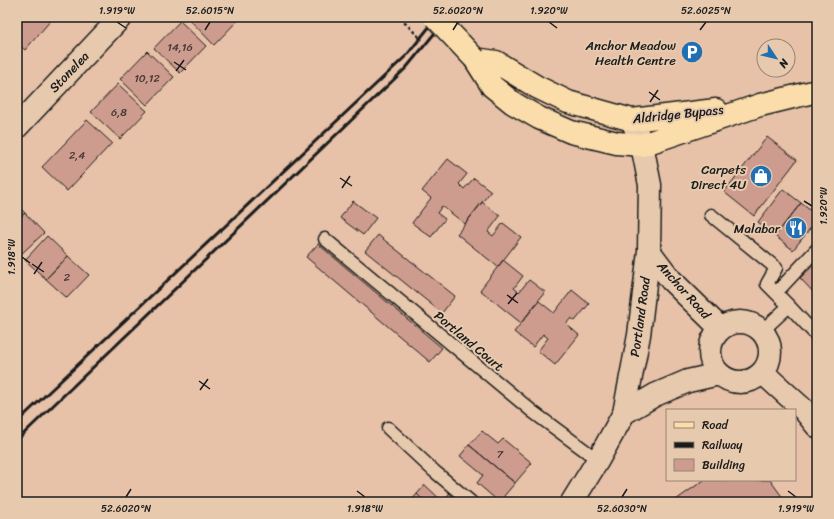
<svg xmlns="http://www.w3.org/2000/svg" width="834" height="519" viewBox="0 0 834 519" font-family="Sriracha,sans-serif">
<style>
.building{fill:#ce9c8e;stroke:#1c1c1c}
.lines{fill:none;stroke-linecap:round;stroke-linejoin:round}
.service-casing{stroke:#1c1c1c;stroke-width:15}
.minor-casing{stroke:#1c1c1c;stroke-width:25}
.primary-casing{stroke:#1c1c1c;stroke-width:25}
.path{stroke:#1c1c1c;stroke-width:2.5;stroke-dasharray:3 3;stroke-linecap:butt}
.service{stroke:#e7caae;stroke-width:12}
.minor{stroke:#e7caae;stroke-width:22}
.primary{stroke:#fbddab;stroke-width:22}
.rail{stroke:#1c1c1c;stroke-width:3}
.primary-bridge-casing{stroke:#1c1c1c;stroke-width:25;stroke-linecap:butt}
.path-bridge{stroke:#1c1c1c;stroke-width:2.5;stroke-dasharray:3 3;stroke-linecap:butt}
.primary-bridge{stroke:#fbddab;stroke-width:22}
.ticks{fill:none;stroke:#1c1c1c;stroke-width:1.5}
.labels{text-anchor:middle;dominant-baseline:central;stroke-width:4;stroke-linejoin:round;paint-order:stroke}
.number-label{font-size:11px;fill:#483c38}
.poi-label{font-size:13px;fill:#1c1c1c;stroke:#e7caae;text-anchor:end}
.street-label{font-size:13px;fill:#1c1c1c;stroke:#e7caae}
.neatline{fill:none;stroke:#1c1c1c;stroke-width:1.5}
.ticks-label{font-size:10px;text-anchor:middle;fill:#1c1c1c}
</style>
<rect width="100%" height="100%" fill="#e7c2a9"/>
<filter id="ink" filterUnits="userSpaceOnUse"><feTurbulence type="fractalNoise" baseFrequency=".025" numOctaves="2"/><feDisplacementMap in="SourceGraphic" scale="8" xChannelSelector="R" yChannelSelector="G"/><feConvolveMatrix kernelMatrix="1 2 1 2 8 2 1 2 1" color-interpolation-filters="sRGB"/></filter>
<g filter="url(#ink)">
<path class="building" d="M 17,17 L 49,17 L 52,19 L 25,50 L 17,43 Z
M 187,17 L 241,17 L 214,45 Z
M 180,21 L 206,46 L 180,73 L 154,48 Z
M 147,51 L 174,77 L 147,105 L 120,79 Z
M 118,84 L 147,111 L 120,139 L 91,112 Z
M 87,120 L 112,143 L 67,191 L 42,167 Z
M 767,137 L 797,160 L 754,216 L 724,192 Z
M 448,159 L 467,174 L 459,184 L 464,189 L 474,178 L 491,191 L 465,224 L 442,206 L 437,213 L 445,219 L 431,237 L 412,223 L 431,198 L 422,191 Z
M 783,189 L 801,203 L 775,236 L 758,222 Z
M 353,201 L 376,218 L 363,235 L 340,218 Z
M 482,202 L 500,216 L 488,232 L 493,236 L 503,223 L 521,237 L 498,267 L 457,234 Z
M 801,203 L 817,216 L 817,220 L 793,250 L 775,236 Z
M 17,205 L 25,213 L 17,220 Z
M 25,213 L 44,233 L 20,255 L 17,252 L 17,220 Z
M 378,235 L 455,296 L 442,313 L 365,251 Z
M 47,236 L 68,256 L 46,279 L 25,260 Z
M 318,244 L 442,348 L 430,362 L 306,257 Z
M 68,256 L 89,275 L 67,298 L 46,279 Z
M 503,260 L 523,276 L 514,288 L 519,292 L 529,280 L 545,292 L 521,323 L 480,290 Z
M 817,262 L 817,296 L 800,278 Z
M 572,290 L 589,304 L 575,321 L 571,318 L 566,324 L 579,335 L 555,365 L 538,351 L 548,338 L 543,334 L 533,347 L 514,332 L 539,301 L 554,313 Z
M 482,431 L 498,444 L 503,439 L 532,463 L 515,483 L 469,445 Z
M 469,445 L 515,483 L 499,502 L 477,483 L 483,475 L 460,456 Z
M 704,480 L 770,480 L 786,502 L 673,502 Z
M 425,485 L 442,501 L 451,492 L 462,502 L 425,502 L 417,494 Z
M 417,494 L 425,502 L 410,502 Z"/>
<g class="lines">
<g class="service-casing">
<path id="service" d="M 711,215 L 776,268 L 767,284 L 789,306
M 325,239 L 533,412 L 598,460
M 776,293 L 817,249
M 762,331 L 789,306 L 817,336
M 388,428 L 434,471 L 471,502"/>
</g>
<g class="minor-casing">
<path id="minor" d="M 17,127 L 121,17
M 649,251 L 671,280 L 721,329
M710 352a30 30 0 1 1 60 0a30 30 0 1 1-60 0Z
M 763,373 L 804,410 L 817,426
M 624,413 L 655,395 L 688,381 L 719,374
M 572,502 L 598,460 L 624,413 L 639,335 L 649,251 L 650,185 L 642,145 L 632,120"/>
</g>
<g class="primary-casing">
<path id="primary" d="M 475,59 L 492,86 L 513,103 L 539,118 L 571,132 L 617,143 L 642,145 L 760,105 L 817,91
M 475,59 L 496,62 L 537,87 L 568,102 L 632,120 L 716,110"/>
</g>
<path class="path" d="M 400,18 L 400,17"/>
<use href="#service" class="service"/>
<use href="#minor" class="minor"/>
<use href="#primary" class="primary"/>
<path class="rail" d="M 17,422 L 407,55 L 437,17
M 17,440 L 406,68 L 448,17"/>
<g class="primary-bridge-casing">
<path id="primary-bridge" d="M 435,17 L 475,59"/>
</g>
<path class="path-bridge" d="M 400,18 L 422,40"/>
<use href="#primary-bridge" class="primary-bridge"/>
</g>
</g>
<path class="ticks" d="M 117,22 L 126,28M 549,22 L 557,28M 205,30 L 210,22M 453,30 L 458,22M 700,30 L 706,22M 174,62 L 186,70M 176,71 L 184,60M 649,92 L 660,100M 650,102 L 658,90M 340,178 L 352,186M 342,188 L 350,176M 804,201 L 812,206M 22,257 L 30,263M 32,264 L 44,272M 34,274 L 42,262M 507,295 L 518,303M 508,304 L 517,293M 199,381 L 210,389M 200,390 L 208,379M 357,491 L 365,497M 788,491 L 796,497M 126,497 L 131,489M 622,497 L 627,489"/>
<defs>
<g id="parking-disc" transform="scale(1.15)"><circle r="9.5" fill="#1f6fb2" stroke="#e7caae"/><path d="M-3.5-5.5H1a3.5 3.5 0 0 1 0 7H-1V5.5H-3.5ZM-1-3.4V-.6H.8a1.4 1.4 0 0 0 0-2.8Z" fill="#fff"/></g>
<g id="shop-disc" transform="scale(1.15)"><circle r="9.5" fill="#1f6fb2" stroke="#e7caae"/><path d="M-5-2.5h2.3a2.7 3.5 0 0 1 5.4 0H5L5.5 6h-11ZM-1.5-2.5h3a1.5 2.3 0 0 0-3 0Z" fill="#fff"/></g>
<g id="restaurant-disc" transform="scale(1.15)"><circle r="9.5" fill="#1f6fb2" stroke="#e7caae"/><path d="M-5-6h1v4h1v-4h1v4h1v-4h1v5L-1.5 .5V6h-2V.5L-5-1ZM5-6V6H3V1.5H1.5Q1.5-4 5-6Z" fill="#fff"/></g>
</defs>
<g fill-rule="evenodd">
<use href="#parking-disc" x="692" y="52"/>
<use href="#shop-disc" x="761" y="176"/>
<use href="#restaurant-disc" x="796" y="228"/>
</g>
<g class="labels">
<g class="number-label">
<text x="180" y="47">14,16</text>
<text x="147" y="78">10,12</text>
<text x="119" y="112">6,8</text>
<text x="77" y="155">2,4</text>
<text x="67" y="277">2</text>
<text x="500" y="454">7</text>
</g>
<g class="poi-label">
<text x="676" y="45">Anchor Meadow<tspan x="676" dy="15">Health Centre</tspan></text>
<text x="746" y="169">Carpets<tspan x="746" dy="15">Direct 4U</tspan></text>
<text x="780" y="228">Malabar</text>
</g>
<g class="street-label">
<text transform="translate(69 72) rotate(-46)">Stonelea</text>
<text transform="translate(678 114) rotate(-6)">Aldridge Bypass</text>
<text transform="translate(684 290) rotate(48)">Anchor Road</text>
<text transform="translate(640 317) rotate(-82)">Portland Road</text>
<text transform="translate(469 341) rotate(40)">Portland Court</text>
</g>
</g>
<rect width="834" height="519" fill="none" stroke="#e7caae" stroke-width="44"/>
<rect x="666" y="409" width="130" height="72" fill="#e7caae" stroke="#968474"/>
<rect x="674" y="422" width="20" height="6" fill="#fbddab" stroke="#968474"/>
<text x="702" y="429" font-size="12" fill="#1c1c1c">Road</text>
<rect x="674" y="442" width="20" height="6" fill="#1c1c1c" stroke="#968474"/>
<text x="702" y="449" font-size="12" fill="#1c1c1c">Railway</text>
<rect x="674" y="459" width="20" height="12" fill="#ce9c8e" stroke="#968474"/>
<text x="702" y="469" font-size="12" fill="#1c1c1c">Building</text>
<g transform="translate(776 58) rotate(125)"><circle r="19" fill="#e7caae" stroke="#968474"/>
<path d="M0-3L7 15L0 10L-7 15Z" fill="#1f6fb2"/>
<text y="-6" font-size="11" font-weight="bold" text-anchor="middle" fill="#1c1c1c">N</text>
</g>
<rect x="22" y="22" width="790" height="475" class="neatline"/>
<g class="ticks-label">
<text x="117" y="14">1.919°W</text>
<text x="210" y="14">52.6015°N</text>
<text x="458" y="14">52.6020°N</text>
<text x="549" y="14">1.920°W</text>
<text x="706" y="14">52.6025°N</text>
<text transform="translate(823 206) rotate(-90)" y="4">1.920°W</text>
<text transform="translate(11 257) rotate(-90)" y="4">1.918°W</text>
<text x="126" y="512">52.6020°N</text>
<text x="365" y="512">1.918°W</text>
<text x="622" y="512">52.6030°N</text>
<text x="796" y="512">1.919°W</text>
</g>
</svg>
